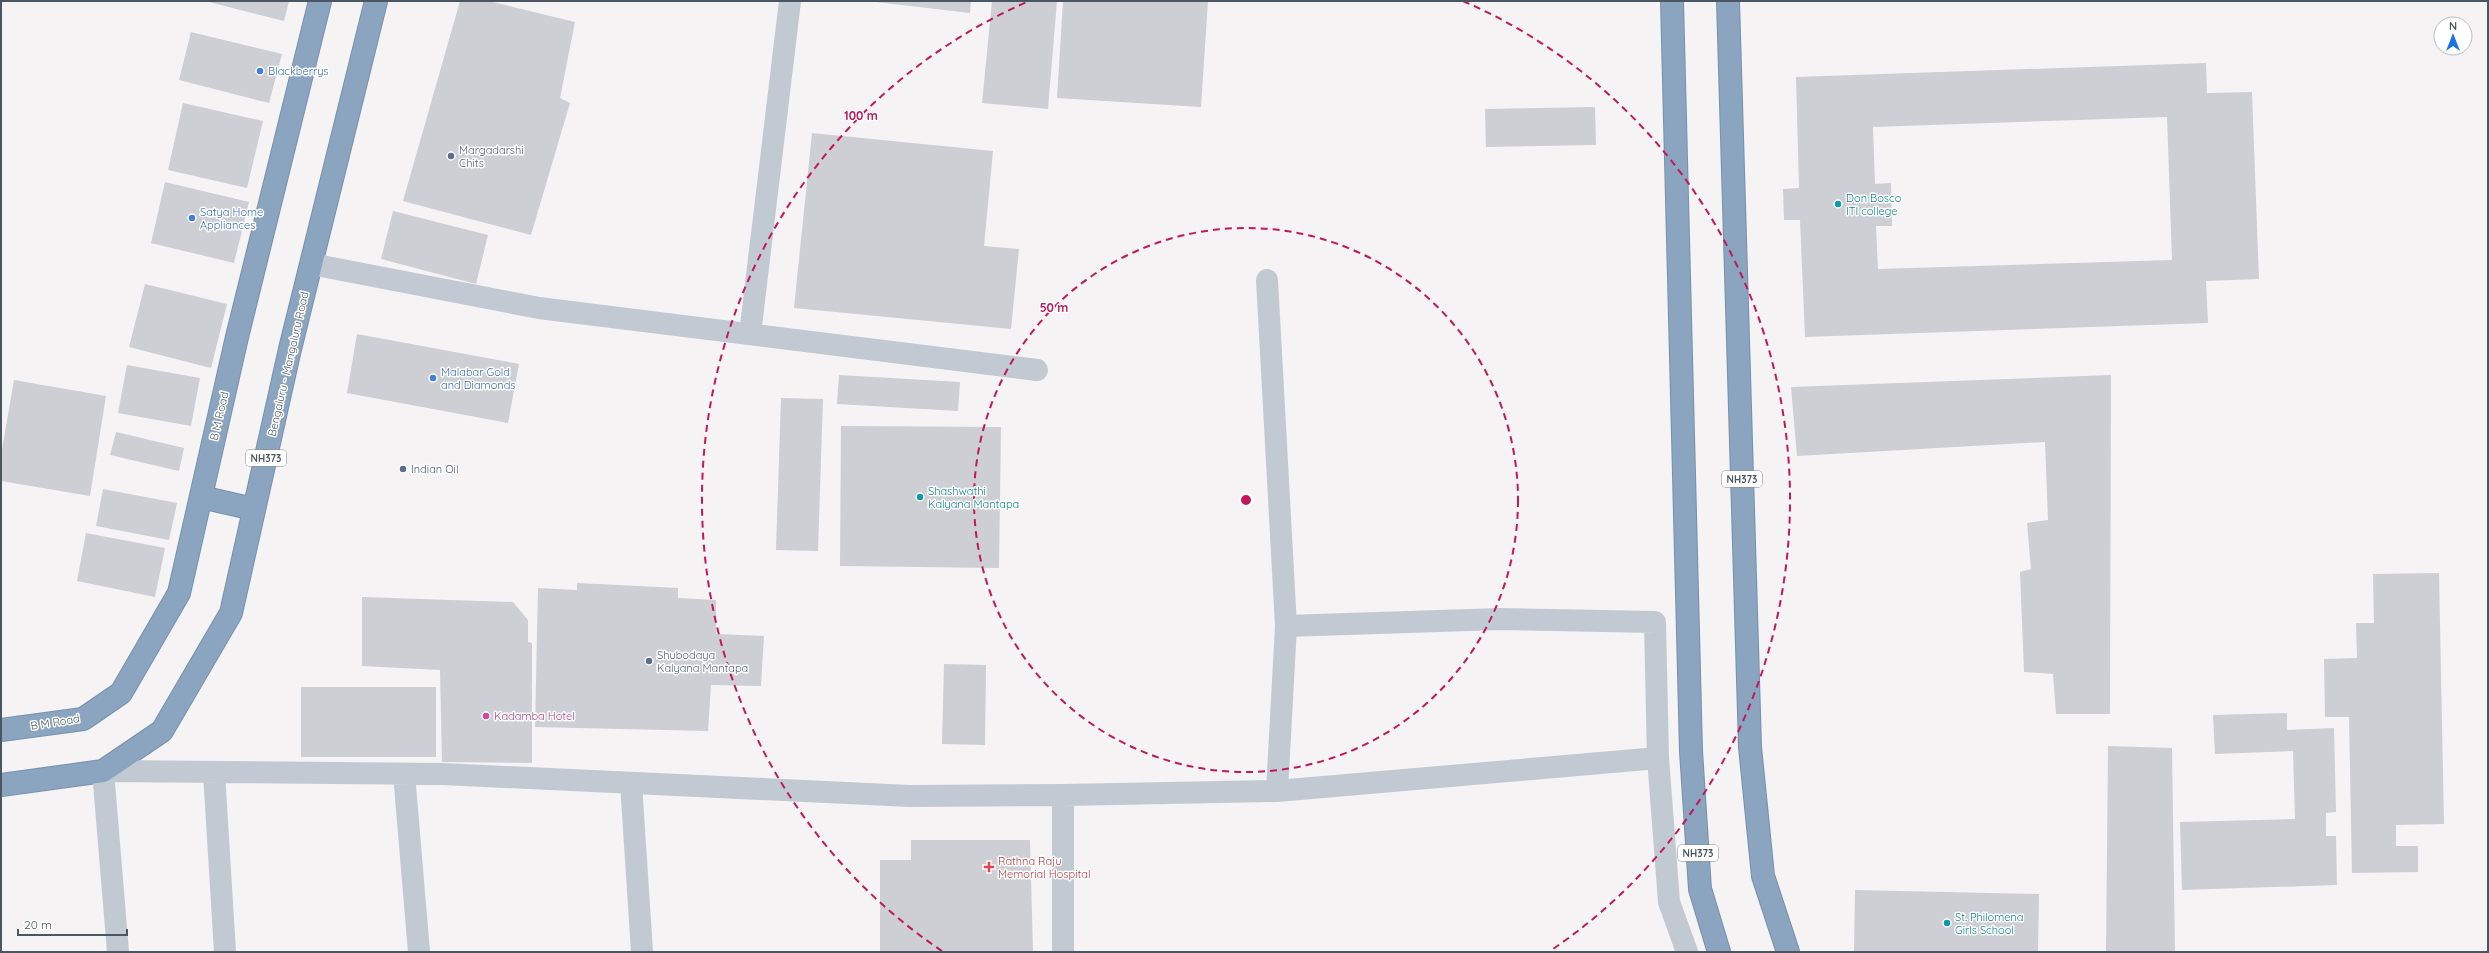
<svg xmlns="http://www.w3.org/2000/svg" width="2489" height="953" viewBox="0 0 2489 953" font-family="Quicksand,sans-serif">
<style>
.building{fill:#cdcfd5;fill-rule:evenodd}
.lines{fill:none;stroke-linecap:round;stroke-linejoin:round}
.highway-casing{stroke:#7690ad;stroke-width:24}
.minor{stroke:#c1cad2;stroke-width:22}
.highway{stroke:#8ba5c1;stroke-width:22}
.ring{fill:none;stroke:#c2185b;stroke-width:2;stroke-dasharray:7 5}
.shop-dot{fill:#3f7fe0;stroke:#fff;stroke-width:1.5}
.service-dot{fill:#5c6f8a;stroke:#fff;stroke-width:1.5}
.culture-dot{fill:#0f9aa8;stroke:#fff;stroke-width:1.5}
.hotel-dot{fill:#d1479c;stroke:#fff;stroke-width:1.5}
.health-dot{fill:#e0444e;stroke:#fff;stroke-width:1.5}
.labels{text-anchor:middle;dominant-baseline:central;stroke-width:3;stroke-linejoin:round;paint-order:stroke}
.shield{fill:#fff;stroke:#808990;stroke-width:1}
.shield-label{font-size:10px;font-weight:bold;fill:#4a5661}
.shop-label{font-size:11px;fill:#366cbe;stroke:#fff;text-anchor:start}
.service-label{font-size:11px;fill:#4e5e75;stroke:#fff;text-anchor:start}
.culture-label{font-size:11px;fill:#0d838f;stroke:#fff;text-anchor:start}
.street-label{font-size:11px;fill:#4a5661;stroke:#fff}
.hotel-label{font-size:11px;fill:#b23c85;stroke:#fff;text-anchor:start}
.health-label{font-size:11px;fill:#be3a42;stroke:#fff;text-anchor:start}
.centre{fill:#c2185b;stroke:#fff;stroke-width:2}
.ring-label{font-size:12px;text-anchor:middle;font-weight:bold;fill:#c2185b;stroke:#fff;stroke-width:3;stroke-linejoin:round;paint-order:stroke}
</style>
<rect width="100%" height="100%" fill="#f5f3f3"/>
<path class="building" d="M 205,1 L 289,1 L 284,21 Z
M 460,1 L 489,1 L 575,22 L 560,98 L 570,103 L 531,235 L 403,201 Z
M 867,1 L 971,1 L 970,13 Z
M 992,1 L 1057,1 L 1048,109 L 982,103 Z
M 1063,1 L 1208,1 L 1201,107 L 1057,98 Z
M 191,32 L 282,54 L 269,103 L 179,80 Z
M 2206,63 L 2207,93 L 2252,92 L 2259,279 L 2206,281 L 2208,323 L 1805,337 L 1800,220 L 1784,220 L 1783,189 L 1799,188 L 1796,77 ZM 2167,117 L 2172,260 L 1878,269 L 1876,226 L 1892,226 L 1891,183 L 1875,184 L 1873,127 Z
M 183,103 L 263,121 L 247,188 L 168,170 Z
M 1595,107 L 1596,145 L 1486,147 L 1485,109 Z
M 812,133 L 993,151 L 984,246 L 1019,249 L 1011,329 L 794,308 Z
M 165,182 L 249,202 L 234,263 L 151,243 Z
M 393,211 L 488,235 L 476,284 L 381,259 Z
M 145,284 L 227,304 L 211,368 L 129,347 Z
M 357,334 L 519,364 L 508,423 L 347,393 Z
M 127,365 L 200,378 L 191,426 L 118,413 Z
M 839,375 L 960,382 L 958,411 L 837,404 Z
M 2111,375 L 2110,714 L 2056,714 L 2053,674 L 2024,672 L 2020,572 L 2031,569 L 2027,523 L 2048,520 L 2045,442 L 1797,456 L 1791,387 Z
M 14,380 L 106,396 L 90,496 L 1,481 L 1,455 Z
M 781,398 L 823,399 L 818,551 L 776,550 Z
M 841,426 L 1001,427 L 999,568 L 840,566 Z
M 116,432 L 184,448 L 179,471 L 110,455 Z
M 103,489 L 177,503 L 169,540 L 96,526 Z
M 86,533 L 165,548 L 155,597 L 77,581 Z
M 2439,573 L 2444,824 L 2396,825 L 2396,846 L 2418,846 L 2418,872 L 2352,873 L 2349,717 L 2325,717 L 2324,659 L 2357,658 L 2356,623 L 2374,623 L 2373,574 Z
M 577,583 L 678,588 L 678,598 L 716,600 L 716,634 L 764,636 L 761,686 L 711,685 L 708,731 L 535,727 L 538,588 L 577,590 Z
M 362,597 L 513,602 L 528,620 L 528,642 L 532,643 L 532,763 L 442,762 L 440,670 L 362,666 Z
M 944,664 L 986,665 L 985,745 L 942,744 Z
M 301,687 L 436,687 L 436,757 L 301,757 Z
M 2287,713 L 2287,730 L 2334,728 L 2336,812 L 2326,813 L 2326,836 L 2336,836 L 2337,885 L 2182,890 L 2180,822 L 2295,819 L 2293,751 L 2215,754 L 2213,715 Z
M 2108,746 L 2172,748 L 2175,952 L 2106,952 Z
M 911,840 L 1030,840 L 1033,952 L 880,952 L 880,860 L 911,860 Z
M 1855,890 L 2039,894 L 2038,952 L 1854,952 Z"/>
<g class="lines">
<g class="highway-casing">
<path id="highway" d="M 1672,1 L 1691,751 L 1700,889 L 1719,952
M 1728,1 L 1750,747 L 1763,876 L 1788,952
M 201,497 L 254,509
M 1,730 L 83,719 L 121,693 L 179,593 L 237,337 L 320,1
M 1,785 L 103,771 L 162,731 L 231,613 L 290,349 L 376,1"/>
</g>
<path class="minor" d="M 311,264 L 539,308 L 1037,370
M 1267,280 L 1286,626 L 1277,791
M 750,334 L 790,1
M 1286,626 L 1500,619 L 1655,622 L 1658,758 L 1669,902 L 1687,952
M 214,773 L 225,952
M 404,774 L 419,952
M 631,783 L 642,952
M 118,952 L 103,771 L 442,774 L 910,796 L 1063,795 L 1277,791 L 1658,758
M 1063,952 L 1063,795"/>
<use href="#highway" class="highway"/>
</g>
<g class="ring">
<circle cx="1246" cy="500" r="272"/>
<path d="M942 951A544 544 0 0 1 1029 1M1463 1A544 544 0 0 1 1550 951"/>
</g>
<g class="shop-dot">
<circle cx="260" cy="71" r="4"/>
<circle cx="192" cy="218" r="4"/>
<circle cx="433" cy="378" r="4"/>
</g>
<g class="service-dot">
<circle cx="451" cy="156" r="4"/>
<circle cx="403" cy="469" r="4"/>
<circle cx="649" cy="661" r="4"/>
</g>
<g class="culture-dot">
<circle cx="1838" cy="204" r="4"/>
<circle cx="920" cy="497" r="4"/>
<circle cx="1947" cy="923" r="4"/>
</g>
<circle class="hotel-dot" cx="486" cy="716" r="4"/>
<path class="health-dot" d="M987 861h4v4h4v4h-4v4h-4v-4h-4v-4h4z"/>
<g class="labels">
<g class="shield">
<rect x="246" y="450" width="40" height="16" rx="3"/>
<rect x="1722" y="471" width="40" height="16" rx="3"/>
<rect x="1678" y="845" width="40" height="16" rx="3"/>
</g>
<g class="shield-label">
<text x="266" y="458">NH373</text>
<text x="1742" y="479">NH373</text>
<text x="1698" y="853">NH373</text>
</g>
<g class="shop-label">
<text x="268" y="71">Blackberrys</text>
<text x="200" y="212">Satya Home<tspan x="200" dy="13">Appliances</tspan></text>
<text x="441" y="372">Malabar Gold<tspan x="441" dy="13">and Diamonds</tspan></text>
</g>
<g class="service-label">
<text x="459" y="150">Margadarshi<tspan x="459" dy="13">Chits</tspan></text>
<text x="411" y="469">Indian Oil</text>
<text x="657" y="655">Shubodaya<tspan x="657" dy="13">Kalyana Mantapa</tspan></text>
</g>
<g class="culture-label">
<text x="1846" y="198">Don Bosco<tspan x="1846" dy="13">ITI college</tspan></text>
<text x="928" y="491">Shashwathi<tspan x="928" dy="13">Kalyana Mantapa</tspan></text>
<text x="1955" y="917">St. Philomena<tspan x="1955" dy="13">Girls School</tspan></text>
</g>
<g class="street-label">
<text transform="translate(288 364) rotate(-77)">Bengaluru - Mangaluru Road</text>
<text transform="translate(219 416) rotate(-77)">B M Road</text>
<text transform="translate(55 722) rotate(-9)">B M Road</text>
</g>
<g class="hotel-label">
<text x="494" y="716">Kadamba Hotel</text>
</g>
<g class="health-label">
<text x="998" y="861">Rathna Raju<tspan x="998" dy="13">Memorial Hospital</tspan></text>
</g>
</g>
<circle cx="1246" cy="500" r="6" class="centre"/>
<g class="ring-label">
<text x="861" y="120">100 m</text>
<text x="1054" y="312">50 m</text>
</g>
<rect width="2489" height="953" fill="none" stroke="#4a5661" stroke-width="4"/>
<g transform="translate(2453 36)"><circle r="19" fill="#ffffff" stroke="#b7bbc0"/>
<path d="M0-3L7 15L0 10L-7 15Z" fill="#1a73e8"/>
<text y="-6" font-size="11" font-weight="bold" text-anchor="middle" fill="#4a5661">N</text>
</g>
<path d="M18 929v6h109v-6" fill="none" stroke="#4a5661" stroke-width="2"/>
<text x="24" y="929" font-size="12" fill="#4a5661" stroke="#ffffff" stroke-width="3" paint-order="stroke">20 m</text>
</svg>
